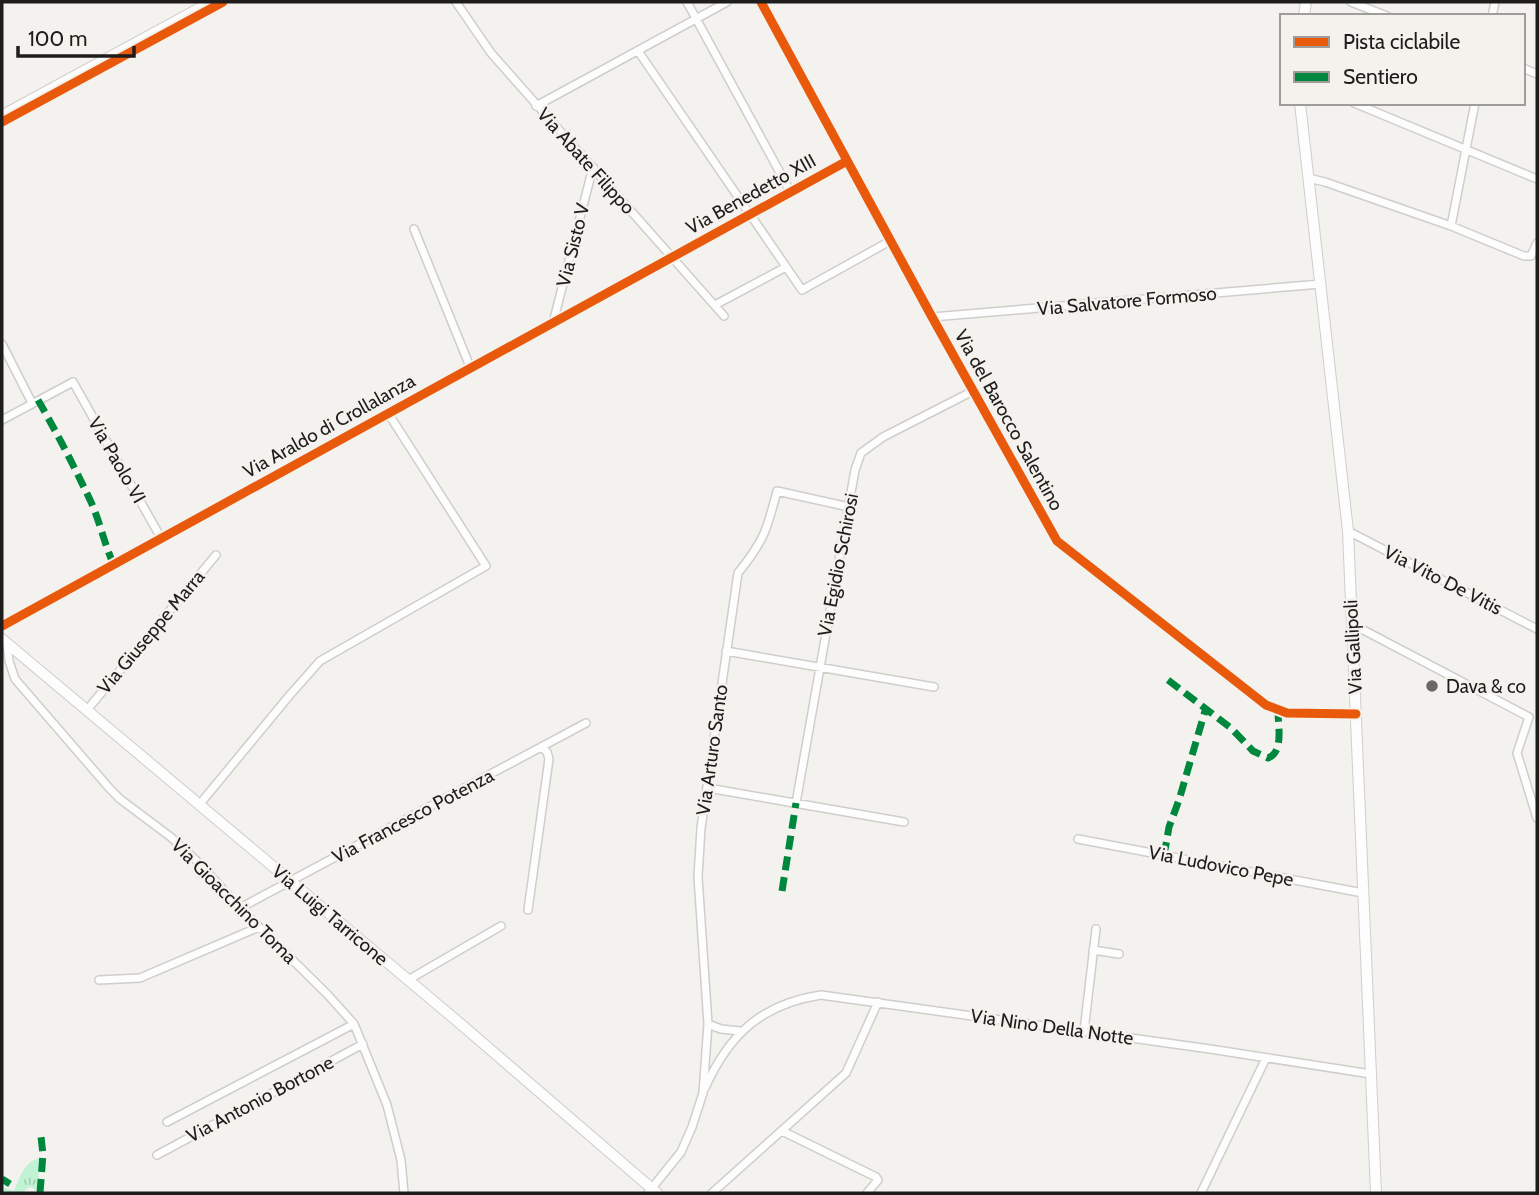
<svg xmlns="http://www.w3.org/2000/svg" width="1539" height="1195" viewBox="0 0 1539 1195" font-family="Cabin,sans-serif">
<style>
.grass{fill:url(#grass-tufts)}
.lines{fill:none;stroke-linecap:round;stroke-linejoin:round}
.minor-casing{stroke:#cfcecb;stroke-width:10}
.tertiary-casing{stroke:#cfcecb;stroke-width:11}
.secondary-casing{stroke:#cfcecb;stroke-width:12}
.minor{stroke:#fdfdfd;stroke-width:7}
.tertiary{stroke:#fdfdfd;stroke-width:9}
.secondary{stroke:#fdfdfd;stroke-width:10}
.quiet{stroke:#00873e;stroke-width:7;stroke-dasharray:14 7;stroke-linecap:butt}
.cycleway-casing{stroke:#f5f2ee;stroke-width:13}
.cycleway{stroke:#e8590c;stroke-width:9}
.poi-dot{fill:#696866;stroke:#f5f2ee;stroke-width:2.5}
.labels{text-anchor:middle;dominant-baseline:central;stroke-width:5;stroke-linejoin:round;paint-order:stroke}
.street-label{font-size:19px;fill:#1e1d1c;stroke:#f5f2ee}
.poi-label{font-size:19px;fill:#1e1d1c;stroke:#f5f2ee;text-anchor:start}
</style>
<defs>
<pattern id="grass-tufts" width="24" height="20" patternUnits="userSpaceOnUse" patternTransform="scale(1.75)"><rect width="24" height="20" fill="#c0f2d4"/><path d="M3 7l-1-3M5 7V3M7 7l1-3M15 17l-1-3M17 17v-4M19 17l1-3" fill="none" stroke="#a5cfb5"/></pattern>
</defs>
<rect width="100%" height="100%" fill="#f4f2ef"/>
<path class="grass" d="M 39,1158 L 38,1191 L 31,1187 L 26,1189 L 24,1193 L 2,1193 L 2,1187 L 14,1191 C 20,1177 23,1163 39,1158 Z"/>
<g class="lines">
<g class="minor-casing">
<path id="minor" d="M 456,2 L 491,53 L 724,316
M 687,2 L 790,191
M 761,2 L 932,317 L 1057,541 L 1266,705 L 1287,713 L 1356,714
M 1351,2 L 1387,16
M 1492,16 L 1495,2
M 638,51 L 802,290 L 890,241
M 1523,68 L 1537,74
M 1354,103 L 1537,179
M 536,106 L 727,2
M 1308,178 L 1325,182 L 1451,226 L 1524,256 L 1531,256 L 1537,243
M 1451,226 L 1475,103
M 414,229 L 471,369
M 715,305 L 786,267
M 932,317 L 1321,284
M 553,323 L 593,167
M 2,344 L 32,403
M 2,420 L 73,382 L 161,538
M 1348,531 L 1537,629
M 1352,624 L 1529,717 L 1517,753 L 1537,818
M 2,626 L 847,161
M 7,644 L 9,661 L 15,679 L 110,789 L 120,799 L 172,838 L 200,864 L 240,908 L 328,995 L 354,1024 L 387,1105 L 401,1160 L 404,1193
M 726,651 L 934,687
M 87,710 L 216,555
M 708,788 L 904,822
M 796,803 L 855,470 L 861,453 L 883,437 L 973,391
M 199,805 L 289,696 L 320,661 L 486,566 L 388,413
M 1078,839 L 1363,893
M 240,908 L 586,723
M 528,910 L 549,759 L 547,752 L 541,747
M 1093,950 L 1119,954
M 99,980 L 140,978 L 259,927
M 408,980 L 501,926
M 708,1024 L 721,1029 L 740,1031
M 1084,1031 L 1096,929
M 705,1088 C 729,1034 762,1004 821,995 L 1210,1049 L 1371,1074
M 167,1122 L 354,1024
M 782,1131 L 876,1177 L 878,1180 L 867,1193
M 157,1155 L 363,1044
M 648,1193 L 681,1152 L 692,1127 L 703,1093 L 708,1024 L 698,877 L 701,828 L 738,573 C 764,541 767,530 777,491 L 849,507
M 712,1193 L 846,1073 L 878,1002
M 1201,1193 L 1266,1058"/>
</g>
<g class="tertiary-casing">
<path id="tertiary" d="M 2,115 L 210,2"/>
</g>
<g class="secondary-casing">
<path id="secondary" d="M 1304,16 L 1306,2
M 1300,103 L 1348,531 L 1376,1193
M 2,639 L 456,1020 L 657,1193"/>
</g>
<use href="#minor" class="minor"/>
<use href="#tertiary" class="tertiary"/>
<use href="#secondary" class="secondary"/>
<path class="quiet" d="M 38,400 C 57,433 75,468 91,502 C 100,522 104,543 113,563
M 1168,680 L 1231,728 L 1253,751 L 1268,758 C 1284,752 1278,726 1278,711
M 1164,856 L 1169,827 L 1179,800 L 1205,711
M 782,891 L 796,803
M 2,1179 L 10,1184
M 40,1193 L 43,1154 L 41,1137"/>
<g class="cycleway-casing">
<path id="cycleway" d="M 761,2 L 932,317 L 1057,541 L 1266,705 L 1287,713 L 1356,714
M 2,122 L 223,2
M 2,626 L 847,161"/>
</g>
<use href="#cycleway" class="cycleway"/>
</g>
<circle class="poi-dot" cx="1432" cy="686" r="7"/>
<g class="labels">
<g class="street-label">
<text transform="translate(586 161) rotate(48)">Via Abate Filippo</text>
<text transform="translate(751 194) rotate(-29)">Via Benedetto XIII</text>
<text transform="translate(573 245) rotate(-76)">Via Sisto V</text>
<text transform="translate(1127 301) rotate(-5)">Via Salvatore Formoso</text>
<text transform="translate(1009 420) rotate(61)">Via del Barocco Salentino</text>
<text transform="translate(329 426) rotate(-29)">Via Araldo di Crollalanza</text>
<text transform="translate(117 460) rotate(60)">Via Paolo VI</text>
<text transform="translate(838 565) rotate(-79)">Via Egidio Schirosi</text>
<text transform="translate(1443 580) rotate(27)">Via Vito De Vitis</text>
<text transform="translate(151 632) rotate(-50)">Via Giuseppe Marra</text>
<text transform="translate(1353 647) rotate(-93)">Via Gallipoli</text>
<text transform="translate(712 750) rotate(-82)">Via Arturo Santo</text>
<text transform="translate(413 816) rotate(-28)">Via Francesco Potenza</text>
<text transform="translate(1221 866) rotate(11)">Via Ludovico Pepe</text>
<text transform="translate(234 901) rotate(45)">Via Gioacchino Toma</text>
<text transform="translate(330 915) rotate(40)">Via Luigi Tarricone</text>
<text transform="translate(1052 1027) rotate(8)">Via Nino Della Notte</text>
<text transform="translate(260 1099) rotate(-28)">Via Antonio Bortone</text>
</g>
<g class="poi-label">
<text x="1446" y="686">Dava &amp; co</text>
</g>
</g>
<rect width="1539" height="1195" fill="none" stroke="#1e1d1c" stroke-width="7"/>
<rect x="1280" y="14" width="245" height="91" fill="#f5f2ee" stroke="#9f9d9a" stroke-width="2"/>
<rect x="1294" y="37" width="35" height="10" fill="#e8590c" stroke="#9f9d9a" stroke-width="2"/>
<text x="1343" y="49" font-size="21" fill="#1e1d1c">Pista ciclabile</text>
<rect x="1294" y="72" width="35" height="10" fill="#00873e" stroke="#9f9d9a" stroke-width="2"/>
<text x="1343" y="84" font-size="21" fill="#1e1d1c">Sentiero</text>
<path d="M18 46v10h116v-10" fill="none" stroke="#1e1d1c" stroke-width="3.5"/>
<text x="28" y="46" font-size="21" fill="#1e1d1c" stroke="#f5f2ee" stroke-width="5" paint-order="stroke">100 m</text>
</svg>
